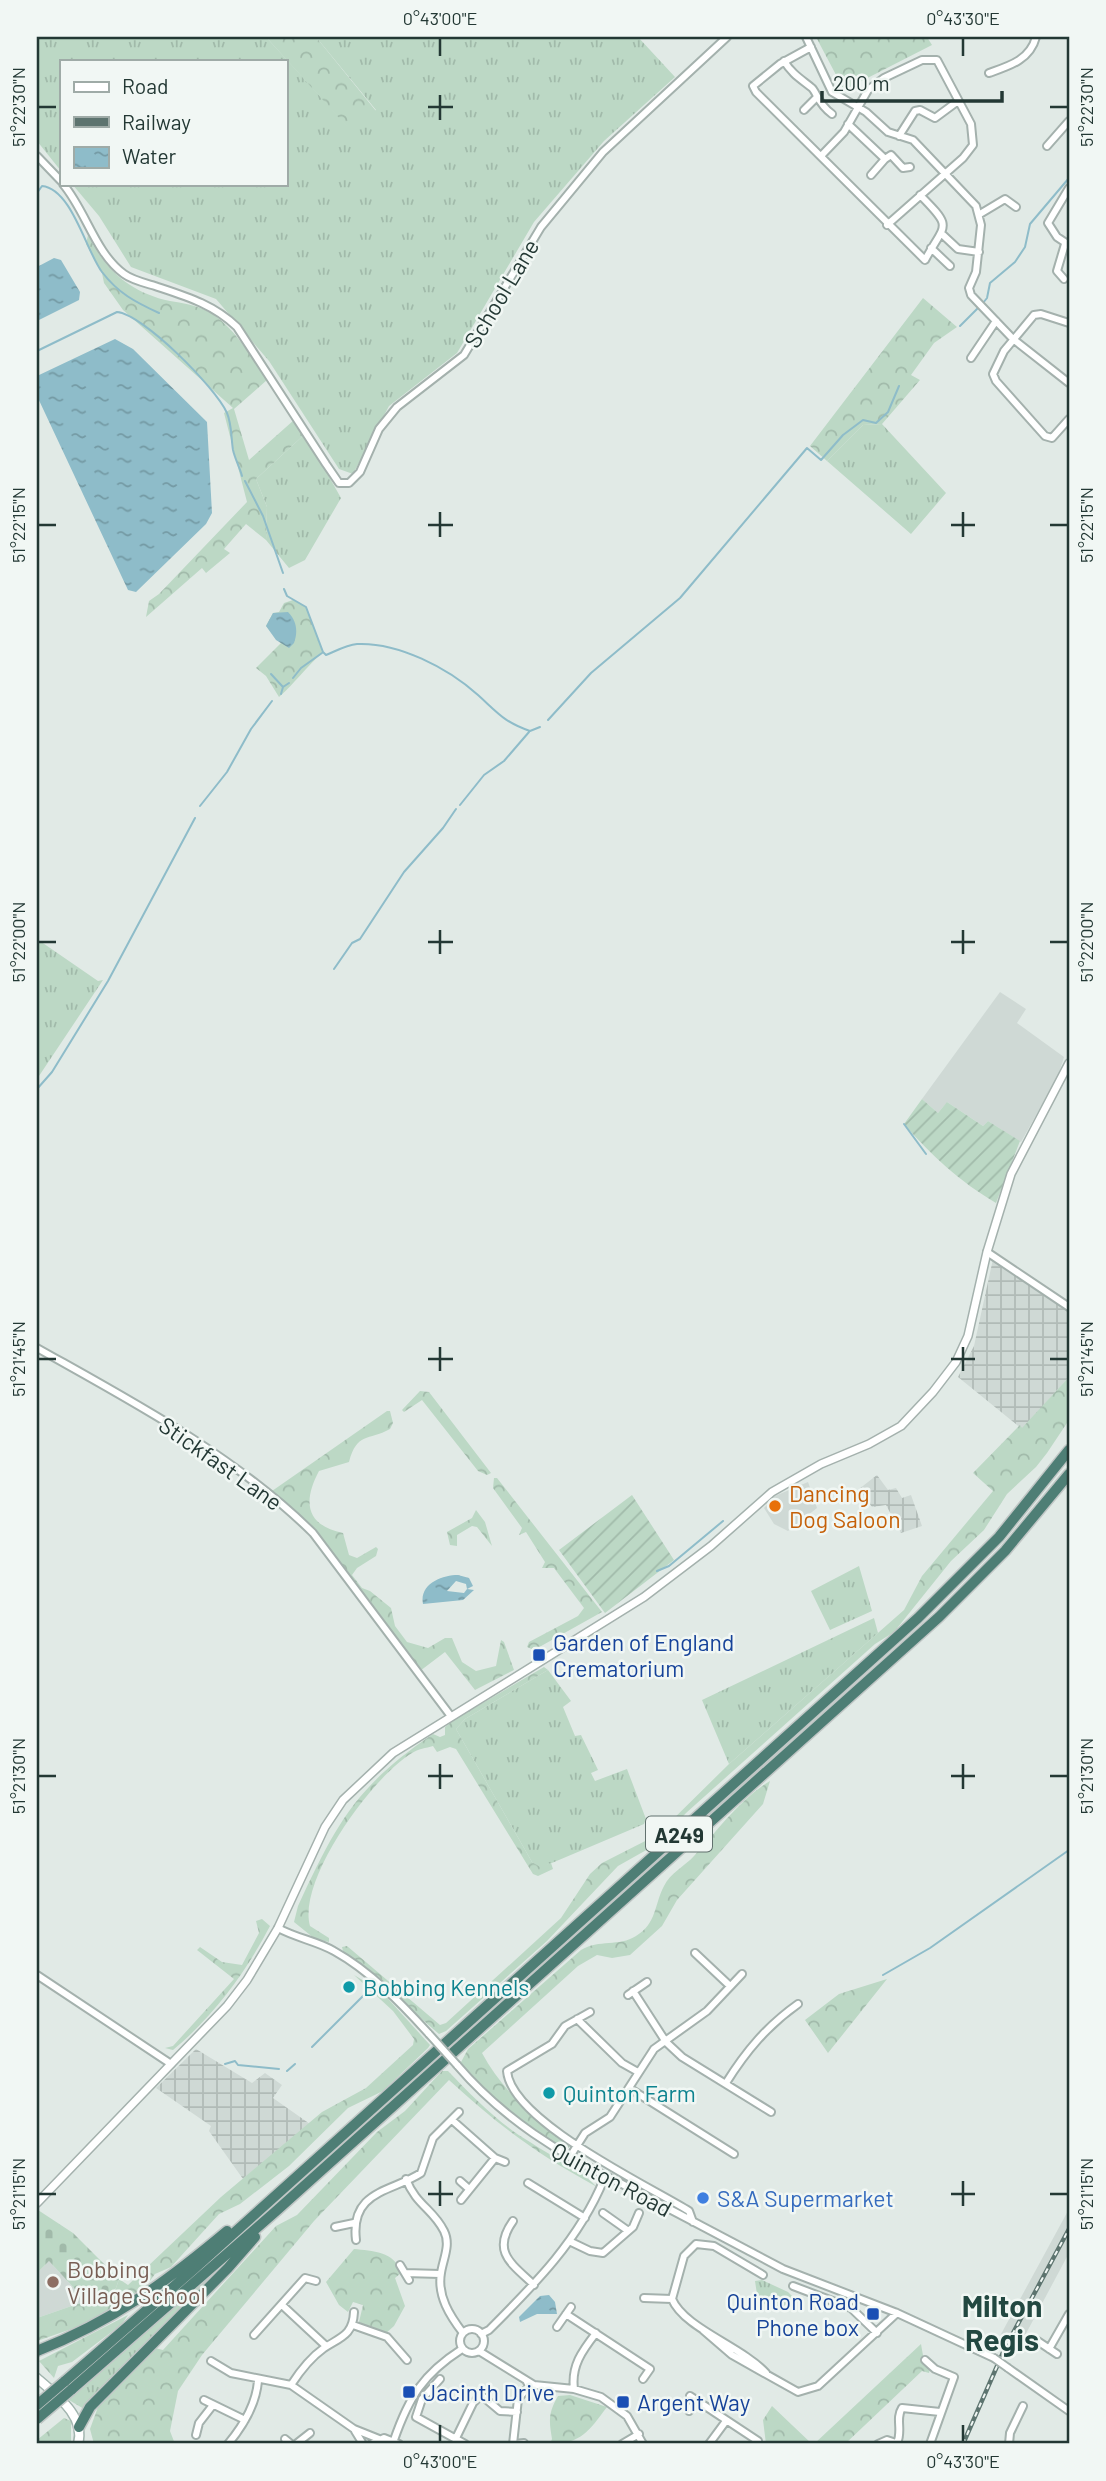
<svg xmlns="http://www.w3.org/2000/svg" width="1106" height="2481" viewBox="0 0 1106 2481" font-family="Barlow,sans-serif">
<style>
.built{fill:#cfd9d5}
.industrial{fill:url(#industrial-grid)}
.grass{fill:url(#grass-tufts)}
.forest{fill:url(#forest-crowns)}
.cemetery{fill:url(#cemetery-stones)}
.garden{fill:url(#garden-furrows)}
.water{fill:url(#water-ripples)}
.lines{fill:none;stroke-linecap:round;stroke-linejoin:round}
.stream{stroke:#8ebcc9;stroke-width:2}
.minor-casing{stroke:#a4b1ad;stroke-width:10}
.tertiary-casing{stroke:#a4b1ad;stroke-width:10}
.secondary-casing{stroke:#a1b4ae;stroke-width:11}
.trunk-casing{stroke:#c1c7c6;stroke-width:13}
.minor{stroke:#fff;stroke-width:6}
.tertiary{stroke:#fff;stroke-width:7}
.secondary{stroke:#fff;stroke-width:8}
.trunk{stroke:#4e7e75;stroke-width:10}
.rail-casing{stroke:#5d746f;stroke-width:4.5}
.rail{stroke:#f1f7f4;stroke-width:2;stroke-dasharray:5;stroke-linecap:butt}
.minor-bridge-casing{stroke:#a4b1ad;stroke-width:10;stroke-linecap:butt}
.trunk-bridge-casing{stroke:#c1c7c6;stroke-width:13;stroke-linecap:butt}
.minor-bridge{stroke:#fff;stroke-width:6}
.trunk-bridge{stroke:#4e7e75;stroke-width:10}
.ticks{fill:none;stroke:#233834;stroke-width:2.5}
.food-dot{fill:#e8710a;stroke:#f1f7f4;stroke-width:2.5}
.transit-dot{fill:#1a4fb4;stroke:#f1f7f4;stroke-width:2.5}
.culture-dot{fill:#0f9aa8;stroke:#f1f7f4;stroke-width:2.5}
.shop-dot{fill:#3f7fe0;stroke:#f1f7f4;stroke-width:2.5}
.education-dot{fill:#8d6e63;stroke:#f1f7f4;stroke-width:2.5}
.labels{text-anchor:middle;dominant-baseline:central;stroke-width:5;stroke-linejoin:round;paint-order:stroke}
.shield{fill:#f1f7f4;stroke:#61716e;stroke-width:2}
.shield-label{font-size:21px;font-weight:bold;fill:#233834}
.street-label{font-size:23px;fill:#233834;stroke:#f1f7f4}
.food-label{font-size:23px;fill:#c56008;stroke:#f1f7f4;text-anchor:start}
.transit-label{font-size:23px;fill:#164399;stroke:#f1f7f4;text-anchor:start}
.culture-label{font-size:23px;fill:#0d838f;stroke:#f1f7f4;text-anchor:start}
.shop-label{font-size:23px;fill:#366cbe;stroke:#f1f7f4;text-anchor:start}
.education-label{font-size:23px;fill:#785e54;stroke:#f1f7f4;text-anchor:start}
.district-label{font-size:30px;font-weight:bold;fill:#224841;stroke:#f1f7f4}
.neatline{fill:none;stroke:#233834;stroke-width:2.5}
.ticks-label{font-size:18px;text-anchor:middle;fill:#233834}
</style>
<defs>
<pattern id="industrial-grid" width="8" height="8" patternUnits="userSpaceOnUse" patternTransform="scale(1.75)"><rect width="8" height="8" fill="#cfd9d5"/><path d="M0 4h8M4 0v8" fill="none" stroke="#b1bbb7"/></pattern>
<pattern id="grass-tufts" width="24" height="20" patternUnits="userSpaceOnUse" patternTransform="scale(1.75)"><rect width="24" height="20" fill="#bcd8c5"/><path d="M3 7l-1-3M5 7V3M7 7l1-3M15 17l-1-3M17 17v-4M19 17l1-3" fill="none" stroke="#a1baaa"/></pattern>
<pattern id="forest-crowns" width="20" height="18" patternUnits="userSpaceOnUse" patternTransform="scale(1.75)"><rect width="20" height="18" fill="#bcd8c5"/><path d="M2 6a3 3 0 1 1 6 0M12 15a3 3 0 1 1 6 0" fill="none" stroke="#a1baaa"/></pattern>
<pattern id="cemetery-stones" width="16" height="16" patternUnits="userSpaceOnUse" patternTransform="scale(1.75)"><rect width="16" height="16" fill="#bcd8c5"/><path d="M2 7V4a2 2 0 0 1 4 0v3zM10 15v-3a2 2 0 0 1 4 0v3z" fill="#a1baaa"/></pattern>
<pattern id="garden-furrows" width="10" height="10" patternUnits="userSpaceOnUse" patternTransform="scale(1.75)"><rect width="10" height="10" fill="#bcd8c5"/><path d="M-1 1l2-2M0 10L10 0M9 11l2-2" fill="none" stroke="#a1baaa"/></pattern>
<pattern id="water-ripples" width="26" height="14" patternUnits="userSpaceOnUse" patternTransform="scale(1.75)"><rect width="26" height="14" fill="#8ebcc9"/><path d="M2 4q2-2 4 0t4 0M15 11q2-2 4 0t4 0" fill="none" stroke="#749aa4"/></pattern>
</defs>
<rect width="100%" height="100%" fill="#e1eae6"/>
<path class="built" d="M 1000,992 L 1026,1009 L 1017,1023 L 1064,1057 L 1058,1076 L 1021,1142 L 988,1121 L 983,1126 L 947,1102 L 938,1113 L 922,1099 Z
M 808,1482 L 817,1508 L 788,1531 L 774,1524 L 764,1508 L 775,1496 Z
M 1069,2209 L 1069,2253 L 1014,2356 L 1000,2336 Z
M 49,2261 L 86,2301 L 37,2318 L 37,2273 Z"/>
<path class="industrial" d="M 993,1259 L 1069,1311 L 1069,1377 L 1022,1429 L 958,1377 L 974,1346 Z
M 877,1475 L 888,1490 L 896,1488 L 902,1498 L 911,1495 L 922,1526 L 901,1533 L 886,1505 L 872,1507 L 859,1489 Z
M 196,2049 L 252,2083 L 265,2073 L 282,2085 L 273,2098 L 310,2124 L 243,2179 L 209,2131 L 211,2126 L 156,2088 Z"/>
<path class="grass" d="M 37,37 L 266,37 L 350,129 L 376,110 L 316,37 L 638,37 L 675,77 L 604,141 L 534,222 L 457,353 L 389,406 L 353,474 L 339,469 L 269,361 L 216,299 L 131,267 L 99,216 L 72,184 L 285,184 L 285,61 L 61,61 L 61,171 L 37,141 Z
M 882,424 L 946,493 L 911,534 L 827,461 L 863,425 Z
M 305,434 L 341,498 L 305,560 L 289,568 L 266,540 L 267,507 L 256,479 Z
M 37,939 L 98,981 L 103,980 L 37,1079 Z
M 859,1566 L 872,1611 L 830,1630 L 811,1591 Z
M 874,1618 L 878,1633 L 729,1764 L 702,1700 Z
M 548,1670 L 571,1701 L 563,1707 L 575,1736 L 581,1735 L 598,1770 L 591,1773 L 595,1781 L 627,1769 L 646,1819 L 644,1824 L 540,1868 L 532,1862 L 456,1729 L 465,1719 Z
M 223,2265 L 225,2267 L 84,2409 L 69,2400 Z
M 762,2280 L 788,2292 L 795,2299 L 777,2310 L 758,2301 L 755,2281 Z"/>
<path class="forest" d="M 266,37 L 316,37 L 376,111 L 350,130 Z
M 816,37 L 927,37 L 932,45 L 844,90 Z
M 88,235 C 105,270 131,293 170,301 C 182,303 196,305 207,311 C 234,325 250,356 267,380 L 234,409 L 249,460 L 294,420 L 305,434 L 256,479 L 267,507 L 266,540 L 246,524 L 224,549 L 230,553 L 206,573 L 202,568 L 146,617 L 149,601 L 159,594 L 247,502 L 224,413 L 233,408 L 123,310 L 104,283 L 102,273 L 86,244 Z
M 923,298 L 957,327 L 934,343 L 911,375 L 920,380 L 882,424 L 863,425 L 827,461 L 810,446 Z
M 293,600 L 306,607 L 323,652 C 306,667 295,683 279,697 L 266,676 L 256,668 L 281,643 L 266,626 L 273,613 L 279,612 L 284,603 Z
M 1069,1377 L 1069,1420 L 1047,1453 L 1036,1467 L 1007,1494 L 984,1530 L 951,1561 L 894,1632 L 875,1644 L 686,1813 L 657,1844 L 618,1866 L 547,1941 L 446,2031 L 439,2034 L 343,1951 L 342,1947 L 347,1946 L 440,2025 L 446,2023 L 561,1918 L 590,1874 L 602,1863 L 657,1835 L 729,1764 L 904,1610 L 922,1576 L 993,1491 L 973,1473 L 1020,1425 L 1022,1428 Z
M 420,1391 L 429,1392 L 491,1473 L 487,1475 L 478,1471 L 422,1400 L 404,1412 L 402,1410 Z
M 387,1411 L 390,1411 L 393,1423 L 390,1429 C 368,1441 357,1432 349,1462 L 319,1471 C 303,1501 305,1525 343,1533 L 349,1555 L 357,1558 L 376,1547 L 378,1549 L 376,1556 L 357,1568 L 352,1575 L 362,1588 L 370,1591 L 391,1608 L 395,1626 L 407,1642 L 428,1648 L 445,1638 L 452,1638 L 462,1662 L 476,1671 L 496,1666 L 501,1640 L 504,1642 L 514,1670 L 475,1690 L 445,1652 L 420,1671 L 315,1531 L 272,1491 Z
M 494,1478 L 497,1478 L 602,1612 L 534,1650 L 527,1647 L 529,1642 L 578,1616 L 584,1608 L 554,1568 L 542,1568 L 545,1562 L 526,1532 L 519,1535 L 522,1528 L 493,1488 Z
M 476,1510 L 485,1522 L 492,1546 L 477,1527 L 472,1526 L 457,1535 L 457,1546 L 450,1545 L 447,1532 L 472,1518 Z
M 544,1667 L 548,1670 L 465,1719 L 456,1729 L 532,1862 L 540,1867 L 551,1863 L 553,1869 L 538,1876 L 533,1874 L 456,1749 L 450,1747 L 437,1752 L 433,1746 C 426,1748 418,1749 412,1753 C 373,1776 297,1880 310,1926 L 329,1938 L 329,1942 L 315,1939 L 294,1922 L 298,1906 C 336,1824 356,1786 433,1734 L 440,1737 L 445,1735 L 445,1727 L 457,1718 Z
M 770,1781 L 763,1804 L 677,1900 L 662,1926 L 630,1955 L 612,1958 L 597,1955 L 578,1966 L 482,2053 C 503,2092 535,2119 572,2144 L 568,2148 C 532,2145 485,2090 460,2064 L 468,2049 L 581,1950 C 599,1939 619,1947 636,1936 C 657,1923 654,1905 664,1886 C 670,1873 685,1866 694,1856 C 718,1830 740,1799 770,1781 Z
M 262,1919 L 270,1926 C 246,1972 214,2016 173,2050 L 165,2048 L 173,2046 L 234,1979 L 197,1950 L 200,1947 L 222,1962 L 242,1965 L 259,1933 L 256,1921 Z
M 354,1975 L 381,1991 L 430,2045 L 428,2048 L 383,2091 L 348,2108 L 289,2166 L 240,2204 L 219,2214 L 171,2267 L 155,2274 L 141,2293 L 83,2325 L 37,2341 L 37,2318 L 86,2301 L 96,2305 L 116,2288 L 119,2279 L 128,2285 L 221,2197 L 322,2112 L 366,2088 L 413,2045 L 414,2039 L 393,2011 Z
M 887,1979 L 828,2053 L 805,2020 L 839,1994 Z
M 442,2071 L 448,2071 C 473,2097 498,2123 530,2142 C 552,2157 579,2168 597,2187 C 537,2154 499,2126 449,2080 L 314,2221 L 202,2355 L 178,2391 L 170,2431 L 175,2444 L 94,2444 L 90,2429 L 98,2407 L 155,2348 L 163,2350 L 276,2226 L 297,2215 L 377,2132 L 405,2111 Z
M 354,2249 C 372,2251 395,2251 401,2273 L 395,2278 L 405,2306 L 394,2326 L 385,2334 L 359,2322 L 363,2305 L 353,2302 L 348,2312 L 339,2305 L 326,2282 Z
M 128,2315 L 122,2324 L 72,2362 L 58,2366 L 54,2378 L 39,2361 Z
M 921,2344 L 924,2361 L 930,2369 L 929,2373 L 922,2371 L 845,2444 L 814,2444 Z
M 570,2395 L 607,2407 C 589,2431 581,2444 550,2444 L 552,2439 C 549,2421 548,2413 558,2396 Z
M 772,2406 L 812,2444 L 766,2444 L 763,2420 Z
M 64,2418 L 71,2421 L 71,2444 L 37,2444 L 37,2440 Z"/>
<path class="cemetery" d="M 38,2210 L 73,2233 L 119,2279 L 116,2288 L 96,2305 L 86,2301 L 49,2261 L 37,2273 Z"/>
<path class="garden" d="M 922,1099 L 938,1113 L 947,1102 L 983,1126 L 988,1121 L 1020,1141 L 996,1203 C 959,1181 932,1156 904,1124 Z
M 632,1495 L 674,1560 L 605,1613 L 559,1550 Z"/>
<path class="water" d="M 54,258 L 61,260 L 80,292 L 79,300 L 37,321 L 37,267 Z
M 115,339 L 133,349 L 207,422 L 212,513 L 206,524 L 136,592 L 128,590 L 37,396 L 37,376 Z
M 288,612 C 297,621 298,632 294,643 L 289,648 L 276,640 L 266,626 L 273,613 Z
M 458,1575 L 469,1578 L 473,1586 L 467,1589 L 466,1584 L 456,1581 L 447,1591 L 464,1593 L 467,1589 L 474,1590 L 463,1600 L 423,1604 C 419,1584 442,1575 458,1575 Z
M 549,2295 L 555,2302 L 557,2314 L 537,2314 L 520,2322 L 519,2317 L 540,2296 Z"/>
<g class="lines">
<path class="stream" d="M 37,193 L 42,186 C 72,189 86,251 102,272 C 118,293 135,302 159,313
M 983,303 L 987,298 L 990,283 L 1015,262 L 1025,247 L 1030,224 L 1069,178
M 960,326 L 979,307
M 37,351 L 117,312 C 143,314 216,388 227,413 C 232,425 231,438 233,450 C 235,459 240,468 242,476
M 245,481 L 263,516 L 283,573
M 284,589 L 287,596 L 306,607 L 323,652 L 326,655 C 336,651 346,645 357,644 C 398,642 448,668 478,695 C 498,713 504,722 530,731 L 540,727
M 271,674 L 283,687
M 293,678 L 301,668 L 322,653
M 281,694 L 283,687 L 289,683
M 548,720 L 591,673 L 680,598 L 807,448 L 821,460 L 843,435 L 863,420 L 876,423 L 888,412 L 899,386
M 460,805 L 484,775 L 504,761 L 529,732
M 200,806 L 227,772 L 251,729 L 272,701
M 334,969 L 352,943 L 360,939 L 404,872 L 443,828 L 456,809
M 37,1089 L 52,1072 L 108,981 L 195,818
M 904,1124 L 926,1154
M 657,1571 L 669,1566 L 723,1521
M 883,1975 L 930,1948 L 1069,1850
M 312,2047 L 367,1992
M 225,2064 L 235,2061 L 238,2065 L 279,2069
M 287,2071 L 295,2064"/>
<g class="minor-casing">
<path id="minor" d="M 806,37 L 832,92 L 866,112 L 888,132 L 913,140 L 976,206 L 981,225 L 976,272 L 969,288 L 971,295 L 1013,339 L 1069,383
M 811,47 L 780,64 L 753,86 L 756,92 L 925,260 C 945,223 954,229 920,195
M 784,61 C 792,74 801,79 812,88 C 817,93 818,104 832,114
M 989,73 C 1009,66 1030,60 1036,37
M 804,110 L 816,98
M 848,124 L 885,159 L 871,175
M 899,136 L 915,111 L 920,110 L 935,118 L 958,101
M 1047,146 L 1069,121
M 37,156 L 61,181
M 821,156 L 844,132 L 868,90 L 884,78 L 922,60 L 937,60 L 971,124 L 973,145 L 963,158 L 887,225
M 885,159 L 891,155 L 903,168 L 910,167
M 63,184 C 86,211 95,253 124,274 C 132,280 145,283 155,286 C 185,296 213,304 237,327 L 326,464 L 339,483 L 349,483 L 360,472 L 379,429 L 397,407 L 464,355 L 541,227 L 603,152 L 727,37
M 1069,188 L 1048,223 L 1057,237 L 1069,245
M 980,214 L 1005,199 L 1016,207
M 943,235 L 958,249 L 979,252
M 931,248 L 950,266
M 1064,279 L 1057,271 L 1065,244
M 1069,323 L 1041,314 L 1034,315 L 1004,351 L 993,374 L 996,381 L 1045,436 L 1052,438 L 1069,419
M 971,358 L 996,321
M 987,1252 L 1069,1307
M 37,1348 C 133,1402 234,1455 313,1533 L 450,1715
M 278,1928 C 296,1938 317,1941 334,1951 C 370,1971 401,2003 429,2034
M 695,1953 L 730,1986
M 37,1975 L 171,2064
M 633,1991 L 666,2042
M 628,1995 L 647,1982
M 590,2012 L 565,2026 L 552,2044 L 507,2071 C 511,2121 647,2185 689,2211 L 693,2222
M 577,2019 L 622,2063 L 638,2072
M 666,2042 L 682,2057 L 771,2112
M 457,2065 C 503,2119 560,2154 622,2184 L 783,2269 L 897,2313 L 994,2358
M 726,2083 C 746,2051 767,2026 798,2004
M 629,2088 L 734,2154
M 452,2120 L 495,2158
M 571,2155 L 585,2133 L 610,2117 L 654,2049 L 707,2011 L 742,1974
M 406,2179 C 416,2205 433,2209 444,2231 C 451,2245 443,2259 441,2273 C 437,2296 450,2316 463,2333
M 460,2181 L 469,2189
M 528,2183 L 585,2218
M 461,2200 L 495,2158 L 505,2162
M 603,2213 L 627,2230
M 513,2221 C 491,2252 512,2264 534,2285
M 335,2227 L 354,2223
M 356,2240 C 350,2190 392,2192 421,2173 L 433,2138 L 459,2112
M 569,2241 L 590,2251 L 603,2253 L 633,2227 L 639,2213
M 400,2265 L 409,2280
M 405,2273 L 440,2274
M 763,2275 L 714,2246 L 696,2244 L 684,2256 L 672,2299 C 684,2328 741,2346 766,2373
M 793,2286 L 851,2308 L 877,2333
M 644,2298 L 672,2299
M 282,2305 L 326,2346
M 566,2314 L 650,2369 L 643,2379
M 353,2325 L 387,2337 L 407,2360
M 557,2327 L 571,2307
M460 2341a12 12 0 1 1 24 0a12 12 0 1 1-24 0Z
M 703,2330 L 732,2355 L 798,2392 L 818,2386 L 897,2313
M 481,2334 L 489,2330 C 535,2284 579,2240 604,2179
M 254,2335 L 305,2278 L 316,2281
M 1036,2340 L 1057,2354
M 1049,2349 L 1069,2314
M 479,2351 L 534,2385 L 574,2389 L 601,2397 L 627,2416 L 643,2444
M 925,2360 L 935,2369 L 954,2377 L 930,2444
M 211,2361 L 231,2373 L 291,2385 L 354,2429 L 379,2439
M 1008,2368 L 1069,2411
M 440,2379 L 422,2399 L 416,2417 L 465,2444
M 291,2385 C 300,2371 310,2358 324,2348 C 341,2337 353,2335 354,2312
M 574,2389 C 571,2366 582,2351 596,2333
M 690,2396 L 758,2441
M 204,2400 L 245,2420
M 689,2411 L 696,2400
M 355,2431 L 363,2444
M 196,2435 L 199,2423 L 213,2405
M 456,2438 L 473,2403 L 481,2395 L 500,2411 L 517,2412
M 285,2439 L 291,2444
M 394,2440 C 409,2397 423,2374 462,2349
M 897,2443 C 903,2430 895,2419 902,2408 L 940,2412
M 228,2444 C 243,2426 256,2405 258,2381
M 296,2444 L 310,2433
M 371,2444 L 384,2438 L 399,2444
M 513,2444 L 518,2399 L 529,2386 L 527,2382
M 514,2444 L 524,2443
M 622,2444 L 639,2434
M 709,2444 L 726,2421
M 878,2444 L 887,2440 L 899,2444
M 1009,2444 L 1010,2433 L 1023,2406"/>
</g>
<g class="tertiary-casing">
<path id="tertiary" d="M 37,2203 L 227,2006 L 247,1980 L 278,1928 L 325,1827 L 343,1800 L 393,1753 L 644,1597 L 711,1546 L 772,1492 L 821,1464 L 869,1444 L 901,1426 L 933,1392 L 956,1362 L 968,1336 L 987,1252 L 1011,1174 L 1069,1063"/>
</g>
<g class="secondary-casing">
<path id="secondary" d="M 37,2378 C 56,2395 86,2416 78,2444"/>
</g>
<g class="trunk-casing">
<path id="trunk" d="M 37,2351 C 113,2321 165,2283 227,2231
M 64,2382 L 194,2269 L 918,1618 L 999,1537 L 1069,1450
M 71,2390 L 275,2212 L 939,1617 L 1005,1551 L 1069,1474
M 79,2427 L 90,2407 L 228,2268 L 255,2237"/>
</g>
<use href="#minor" class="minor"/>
<use href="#tertiary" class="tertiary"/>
<use href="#secondary" class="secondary"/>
<use href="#trunk" class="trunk"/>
<g class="rail-casing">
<path id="rail" d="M 963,2444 L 1005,2348 L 1069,2229"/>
</g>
<use href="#rail" class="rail"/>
<g class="minor-bridge-casing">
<path id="minor-bridge" d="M 429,2034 L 457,2065
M 994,2358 L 1008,2368"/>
</g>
<g class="trunk-bridge-casing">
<path id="trunk-bridge" d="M 37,2405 L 64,2382
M 37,2419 L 71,2390"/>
</g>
<use href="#minor-bridge" class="minor-bridge"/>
<use href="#trunk-bridge" class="trunk-bridge"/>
</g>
<path class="ticks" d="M 440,38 L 440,56M 963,38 L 963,56M 440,95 L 440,120M 38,107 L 56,107M 428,107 L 453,107M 1050,107 L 1068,107M 440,512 L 440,537M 963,512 L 963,537M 38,525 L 56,525M 428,525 L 453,525M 951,525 L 975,525M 1050,525 L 1068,525M 440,930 L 440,954M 963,930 L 963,954M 38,942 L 56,942M 428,942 L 453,942M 951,942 L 975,942M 1050,942 L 1068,942M 440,1347 L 440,1371M 963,1347 L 963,1371M 38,1359 L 56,1359M 428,1359 L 453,1359M 951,1359 L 975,1359M 1050,1359 L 1068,1359M 440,1764 L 440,1789M 963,1764 L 963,1789M 38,1776 L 56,1776M 428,1776 L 453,1776M 951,1776 L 975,1776M 1050,1776 L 1068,1776M 440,2181 L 440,2206M 963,2181 L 963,2206M 38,2194 L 56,2194M 428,2194 L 453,2194M 951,2194 L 975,2194M 1050,2194 L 1068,2194M 440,2425 L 440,2442M 963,2425 L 963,2442"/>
<circle class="food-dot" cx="775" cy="1506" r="7"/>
<g class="transit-dot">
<rect x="532" y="1648" width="14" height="14" rx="3.5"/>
<rect x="866" y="2307" width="14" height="14" rx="3.5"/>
<rect x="402" y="2385" width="14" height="14" rx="3.5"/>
<rect x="616" y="2395" width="14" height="14" rx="3.5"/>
</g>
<g class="culture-dot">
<circle cx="349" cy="1987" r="7"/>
<circle cx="549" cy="2093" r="7"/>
</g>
<circle class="shop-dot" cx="703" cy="2198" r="7"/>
<circle class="education-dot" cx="53" cy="2282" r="7"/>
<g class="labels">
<rect class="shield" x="646" y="1816.5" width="66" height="35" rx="5"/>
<g class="shield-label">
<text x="679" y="1834">A249</text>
</g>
<g class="street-label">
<text transform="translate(501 293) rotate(-59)">School Lane</text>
<text transform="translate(221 1463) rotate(35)">Stickfast Lane</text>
<text transform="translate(612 2179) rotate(28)">Quinton Road</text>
</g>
<g class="food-label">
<text x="789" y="1493">Dancing<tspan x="789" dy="26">Dog Saloon</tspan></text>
</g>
<g class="transit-label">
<text x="553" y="1642">Garden of England<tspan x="553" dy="26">Crematorium</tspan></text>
<text x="859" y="2301" text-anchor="end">Quinton Road<tspan x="859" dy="26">Phone box</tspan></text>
<text x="423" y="2392">Jacinth Drive</text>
<text x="637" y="2402">Argent Way</text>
</g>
<g class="culture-label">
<text x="363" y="1987">Bobbing Kennels</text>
<text x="563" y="2093">Quinton Farm</text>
</g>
<g class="shop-label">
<text x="717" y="2198">S&amp;A Supermarket</text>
</g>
<g class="education-label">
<text x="67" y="2269">Bobbing<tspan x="67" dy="26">Village School</tspan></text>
</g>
<g class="district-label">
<text x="1002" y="2305">Milton<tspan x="1002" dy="34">Regis</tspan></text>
</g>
</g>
<rect width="1106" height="2481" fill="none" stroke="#f1f7f4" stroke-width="77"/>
<rect x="60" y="60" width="228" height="126" fill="#f1f7f4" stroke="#9faba7" stroke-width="2"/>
<rect x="74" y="82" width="35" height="10" fill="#ffffff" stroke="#9faba7" stroke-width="2"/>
<text x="122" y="94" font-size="21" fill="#233834">Road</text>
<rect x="74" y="117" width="35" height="10" fill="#5d746f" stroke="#9faba7" stroke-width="2"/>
<text x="122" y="130" font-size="21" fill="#233834">Railway</text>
<rect x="74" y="147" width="35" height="21" fill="url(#water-ripples)" stroke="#9faba7" stroke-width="2"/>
<text x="122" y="164" font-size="21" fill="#233834">Water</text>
<path d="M822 91v10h180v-10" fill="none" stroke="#233834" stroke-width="3.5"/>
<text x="833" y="91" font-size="21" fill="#233834" stroke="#f1f7f4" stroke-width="5" paint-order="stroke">200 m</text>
<rect x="38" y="38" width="1030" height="2404" class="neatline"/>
<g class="ticks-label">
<text x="440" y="25">0°43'00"E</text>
<text x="963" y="25">0°43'30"E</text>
<text transform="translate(19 107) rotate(-90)" y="6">51°22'30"N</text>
<text transform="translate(1087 107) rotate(-90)" y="6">51°22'30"N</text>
<text transform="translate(19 525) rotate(-90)" y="6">51°22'15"N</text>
<text transform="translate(1087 525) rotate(-90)" y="6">51°22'15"N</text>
<text transform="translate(19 942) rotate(-90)" y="6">51°22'00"N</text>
<text transform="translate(1087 942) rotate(-90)" y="6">51°22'00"N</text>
<text transform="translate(19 1359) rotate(-90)" y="6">51°21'45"N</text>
<text transform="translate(1087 1359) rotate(-90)" y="6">51°21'45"N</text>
<text transform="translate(19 1776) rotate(-90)" y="6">51°21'30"N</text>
<text transform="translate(1087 1776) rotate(-90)" y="6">51°21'30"N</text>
<text transform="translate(19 2194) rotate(-90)" y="6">51°21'15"N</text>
<text transform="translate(1087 2194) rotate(-90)" y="6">51°21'15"N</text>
<text x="440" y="2468">0°43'00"E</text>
<text x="963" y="2468">0°43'30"E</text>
</g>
</svg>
